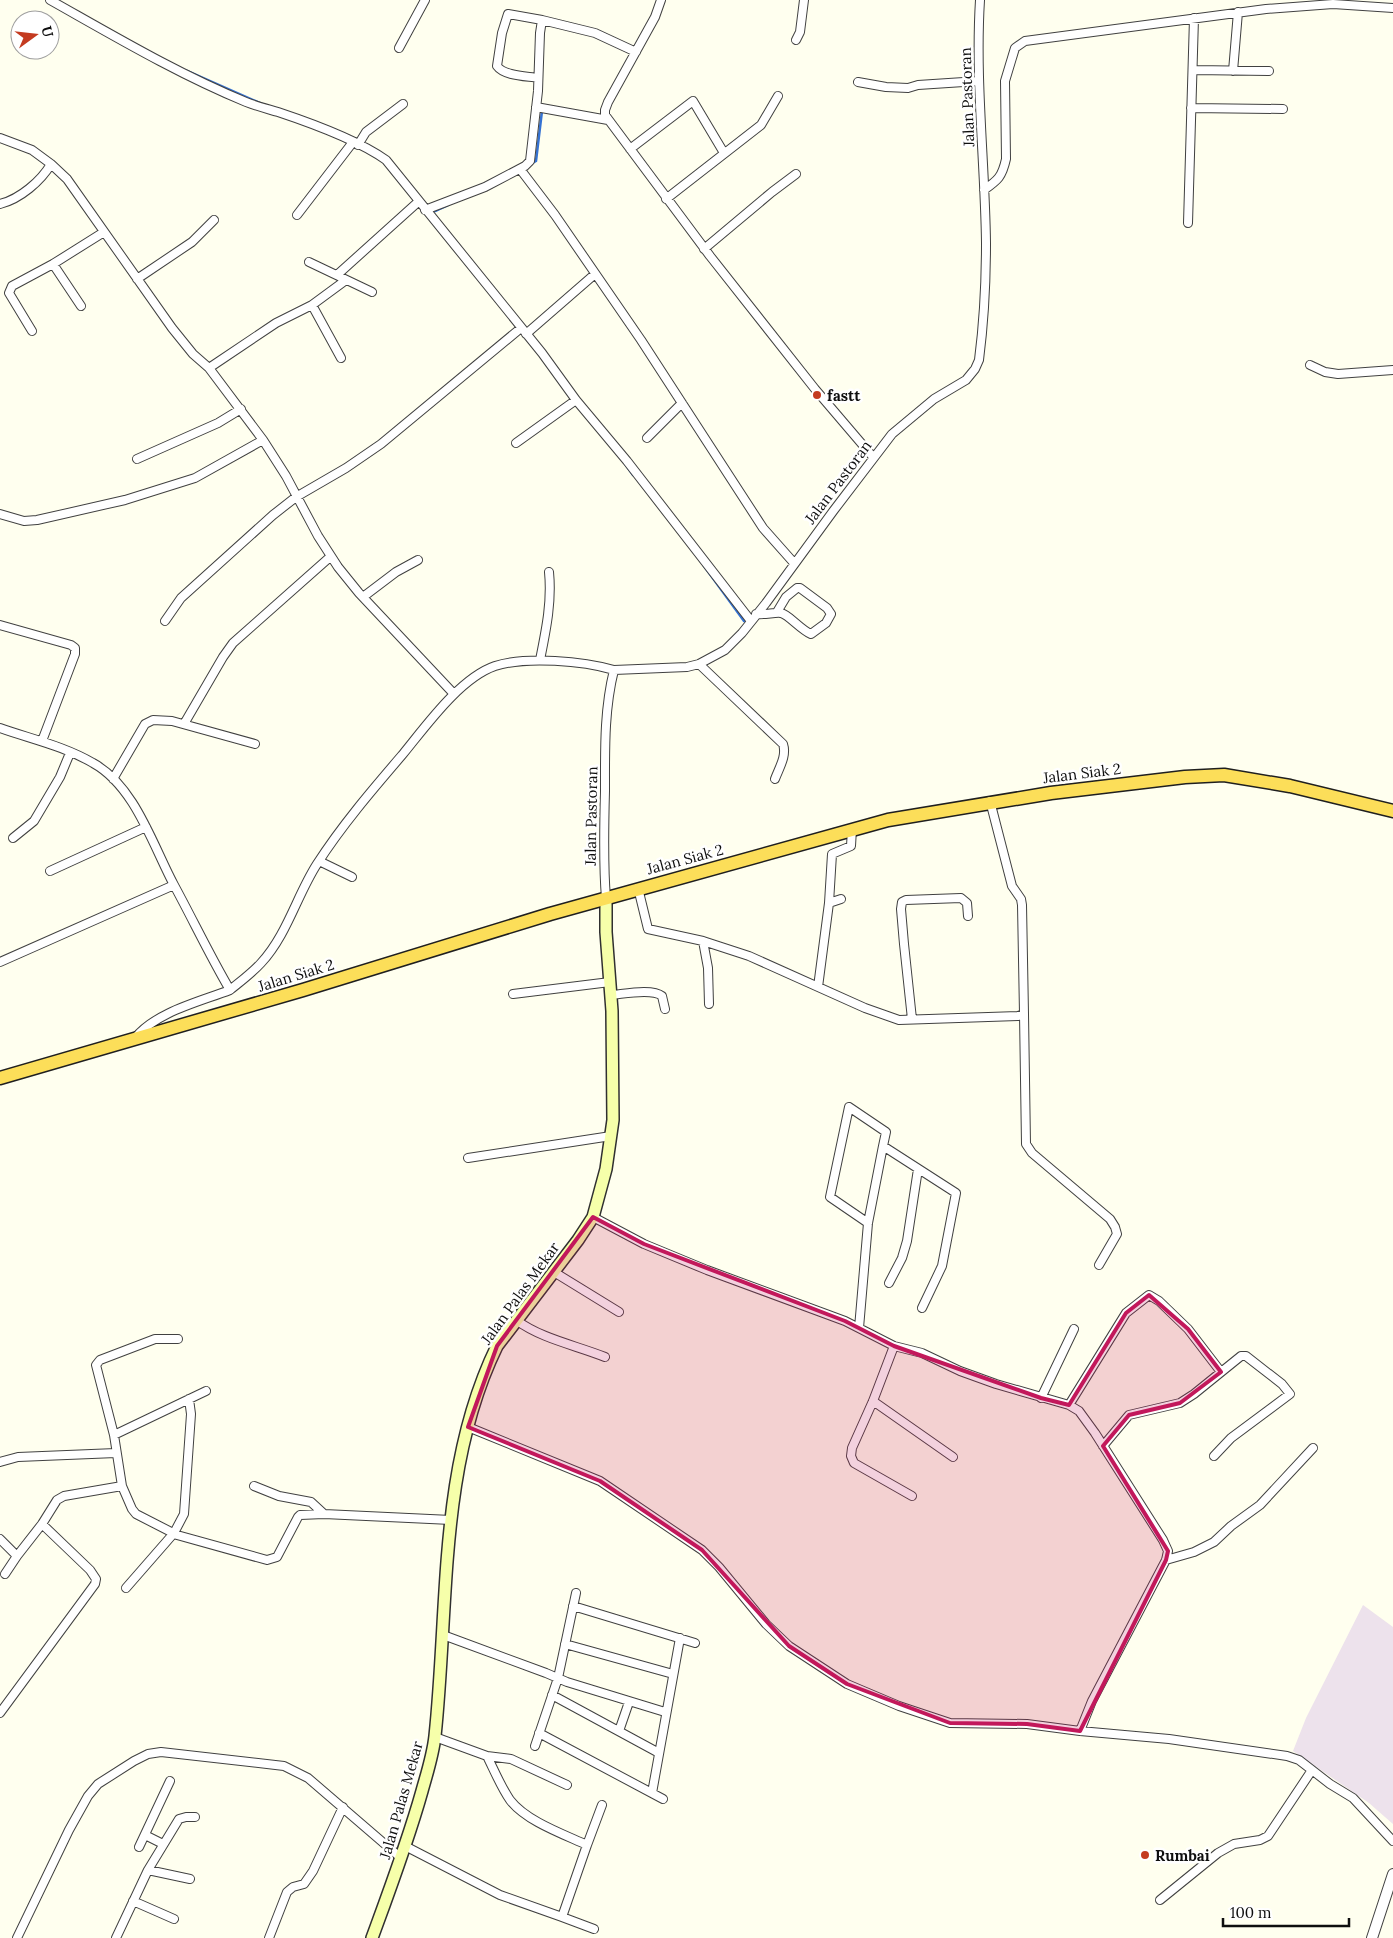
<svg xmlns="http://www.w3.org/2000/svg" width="1393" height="1938" viewBox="0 0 1393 1938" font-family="Lora,serif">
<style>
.industrial{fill:#ede2ec}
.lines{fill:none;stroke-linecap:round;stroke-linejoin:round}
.stream{stroke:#3572d3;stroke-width:2.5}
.minor-casing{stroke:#414141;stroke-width:10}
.tertiary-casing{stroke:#414141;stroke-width:12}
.secondary-casing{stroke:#303030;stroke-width:14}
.trunk-casing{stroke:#1f1f1f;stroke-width:15}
.minor{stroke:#fff;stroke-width:8}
.tertiary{stroke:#fff;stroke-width:10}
.secondary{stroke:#f6ffaa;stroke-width:11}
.trunk{stroke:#fcde59;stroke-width:12}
.marked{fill:#c2185b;fill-opacity:0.2;stroke:#c2185b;stroke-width:4;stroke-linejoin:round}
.poi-dot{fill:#c43b20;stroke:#fff;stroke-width:2}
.labels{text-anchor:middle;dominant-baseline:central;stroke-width:5;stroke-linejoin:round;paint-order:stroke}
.street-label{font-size:15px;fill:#0e0e0e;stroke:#fff}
.poi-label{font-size:15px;font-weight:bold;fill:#0e0e0e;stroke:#fff;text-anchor:start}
</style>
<rect width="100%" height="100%" fill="#ffffef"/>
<path class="industrial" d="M 1363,1605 L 1393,1627 L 1393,1824 L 1369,1803 L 1293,1751 L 1306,1718 Z"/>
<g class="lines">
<path class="stream" d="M 187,71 L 262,104
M 531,164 L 536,161 L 542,111
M 435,211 L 448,205
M 623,461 L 633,475
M 704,566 L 744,621"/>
<g class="minor-casing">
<path id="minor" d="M 50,0 C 114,36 178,74 246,102 C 256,106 268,109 278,112 C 311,123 358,140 386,160 L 542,353 L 576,400 L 627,461 L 751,621
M 661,0 L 655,17 L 608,102 L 605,110 L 605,115 L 710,256 L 815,389 L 873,457
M 796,40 L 800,32 L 804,0
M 399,48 L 425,0
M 1193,70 L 1269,71
M 1233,71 L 1238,12
M 538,78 C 526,76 504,76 497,66 L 502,33 L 508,14 L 542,20
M 858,82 L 886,87 L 908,88 L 918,85 L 979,81
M 536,107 L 608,120
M 1191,108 L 1283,109
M 0,138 L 32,150 L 51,164
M 358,145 L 366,132 L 403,104
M 630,149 L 693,101 L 724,153
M 520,169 L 555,215 L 641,340 L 763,528 L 794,563
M 984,190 C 998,180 1002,177 1006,159 L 1005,81 L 1015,48 L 1025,41 L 1266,9 L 1333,4 L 1393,8
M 666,199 L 761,125 L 778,96
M 0,204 C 20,199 41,181 51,164 L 67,179 L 172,328 L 193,354 L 209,368 L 263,440 L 286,476 L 318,536 L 338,567 L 359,593 L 454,694
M 425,210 L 485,187 L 525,166 L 530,161 L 538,91 L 540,33 L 542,20 L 595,33 L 636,52
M 297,215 L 353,142
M 1188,223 L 1194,18
M 704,249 L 772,192 L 796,174
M 309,262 L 372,292
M 53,264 L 81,306
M 337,275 L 418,202
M 137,279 L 192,242 L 214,220
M 312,305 L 346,280
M 32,331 L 9,293 L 12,286 L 53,264 L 104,232
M 526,334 L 595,274
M 1310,365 L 1325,372 L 1338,374 L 1393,370
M 209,368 L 276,323 L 312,305 L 341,358
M 647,438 L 682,403
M 516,443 L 576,400
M 137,459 L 218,423 L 241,409
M 0,514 L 24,521 L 37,520 L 125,500 L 195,478 L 263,440
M 363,597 L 396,572 L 418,560
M 756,614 C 764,615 776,612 781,613 C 788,614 801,630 811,634 L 826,623 L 831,614 L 827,608 L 800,588 L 797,588 L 786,597 L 777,612
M 165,621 L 181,598 L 273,515 L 296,497 L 346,468 L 381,444 L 521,328
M 0,625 L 71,645 L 75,648 L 75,654 L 42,741
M 540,660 C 546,630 552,602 549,572
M 699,664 L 783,744 C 787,756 779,768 775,779
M 184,724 L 223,657 L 233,643 L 330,557
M 0,728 C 31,739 64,746 93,763 C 135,786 153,846 174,885 C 193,920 210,956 230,990 C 241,981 252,973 261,963 C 287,935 297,895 317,864 C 342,825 373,789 403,754 C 426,726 460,678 495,666 C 527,656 583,661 614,670
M 113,779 L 145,724 L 153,720 L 172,721 L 255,744
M 13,838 L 34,821 L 60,777 L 70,753
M 319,861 L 352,877
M 50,871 L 146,827
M 638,888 L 648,929 L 703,941 L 749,956 L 865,1008 L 899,1020 L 1018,1016 L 1024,1014 L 1022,905 L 1021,899 L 1012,886 L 990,801
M 606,898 C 603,863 604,827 605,791 C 605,750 604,710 614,670 L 687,667 L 699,664 L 725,650 L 742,633 L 766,603 L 834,510 L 892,434 L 934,399 L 966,380 L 975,369 L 979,360 C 984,321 986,282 986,243 C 985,162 975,81 980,0
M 829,903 L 832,854 L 851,846 L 852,829
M 703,941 L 708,968 L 709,1004
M 0,962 L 174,885
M 818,987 L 829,903 L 841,899
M 513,994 L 610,982
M 611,995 C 624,994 652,988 662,996 L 665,1009
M 1024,1014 L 1026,1144 L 1032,1153 L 1110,1219 L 1115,1227 L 1117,1234 L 1099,1265
M 912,1019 L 904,944 L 901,909 L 902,902 L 906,900 L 961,898 L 967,903 L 968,916
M 135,1038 C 156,1012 199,1002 230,990
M 468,1158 L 611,1136
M 593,1217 L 644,1244 L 707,1270 L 845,1321 L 894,1346 L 922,1353 L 960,1371 L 996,1384 L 1069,1405 L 1079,1411 L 1095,1433 L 1163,1540 L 1168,1551 L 1166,1560 L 1092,1701 L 1080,1731
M 868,1223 L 830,1197 L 849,1107 L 886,1132 L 883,1146
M 554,1272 L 619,1312
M 889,1283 L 902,1258 L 907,1241 L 918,1169
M 516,1320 C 542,1339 575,1345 605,1357
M 859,1328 L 868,1223 L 883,1146 L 956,1193 L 942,1266 L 922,1308
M 178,1339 L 155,1339 L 100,1360 L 96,1365 L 114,1435 L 122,1486 L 132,1509 L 136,1514 L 177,1535 L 267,1560 L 277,1557 L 298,1517 L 300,1515 L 324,1514 L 451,1520
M 894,1346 L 873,1401 L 852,1448 L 851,1456 L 854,1463 L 912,1496
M 1041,1398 L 1074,1329
M 873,1401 L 953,1457
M 1069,1405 L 1126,1313 L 1149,1295 L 1159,1301 L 1188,1329 L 1221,1372
M 468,1427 L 600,1481 L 702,1550 L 719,1567 L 766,1624 L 789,1646 L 847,1684 L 899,1706 L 950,1723 L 1027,1724 L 1080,1731 L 1169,1739 L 1287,1756 L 1299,1760 L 1330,1784 L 1353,1798 L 1393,1841
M 114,1435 L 206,1391
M 1103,1446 L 1129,1415 L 1180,1403 L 1194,1394 L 1241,1356 L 1246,1356 L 1282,1384 L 1290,1394 L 1231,1438 L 1214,1456
M 0,1462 L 18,1457 L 116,1453
M 254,1486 L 279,1496 L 311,1502 L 324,1514
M 0,1539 L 17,1556 L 42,1524 L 57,1500 L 64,1496 L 122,1486
M 1166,1560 L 1194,1552 L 1214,1542 L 1231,1526 L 1260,1505 L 1313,1448
M 5,1574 L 17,1556
M 126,1588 L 174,1533 L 184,1514 L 191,1414 L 189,1399
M 573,1606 L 695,1643
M 443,1635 L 546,1673 L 567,1682 L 665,1712
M 565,1644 L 673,1674
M 552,1695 L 659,1753
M 0,1713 L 95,1584 L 96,1579 L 90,1570 L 42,1524
M 619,1731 L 629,1702
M 539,1733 L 663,1799
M 435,1737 L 487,1756 C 494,1770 501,1787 510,1800 C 526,1821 563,1834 587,1845 L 602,1805
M 535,1746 L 558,1678 L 576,1593
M 487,1756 L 511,1759 L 567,1785
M 652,1793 L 680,1638
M 145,1835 L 163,1844
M 405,1846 L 500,1895 L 562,1917 L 587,1845
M 139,1847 L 170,1781
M 148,1870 L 179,1819 L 186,1817 L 195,1817
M 1160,1900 L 1218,1853 L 1234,1844 L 1260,1840 L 1268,1836 L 1312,1770
M 133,1901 L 174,1919
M 562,1917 L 594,1929
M 17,1938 L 69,1830 L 88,1796 L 98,1784 L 134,1761 L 148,1754 L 161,1752 L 284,1766 L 308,1778 L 401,1858
M 116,1938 L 148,1870 L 190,1879
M 269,1938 L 287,1892 L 293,1887 L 304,1884 L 313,1871 L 343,1807"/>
</g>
<g class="tertiary-casing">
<path id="tertiary" d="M 1372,1938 L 1393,1874"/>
</g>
<g class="secondary-casing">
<path id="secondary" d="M 372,1938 C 390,1889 408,1841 422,1791 C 427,1773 433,1755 435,1736 C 449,1605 438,1467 497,1346 L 578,1240 L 593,1217 L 606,1169 L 613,1120 L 612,1011 L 606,932 L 606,898"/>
</g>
<g class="trunk-casing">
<path id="trunk" d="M 0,1078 L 303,990 L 550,914 L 888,820 L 1051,793 L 1185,777 L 1224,775 L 1290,786 L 1393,811"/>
</g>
<use href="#minor" class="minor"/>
<use href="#tertiary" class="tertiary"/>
<use href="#secondary" class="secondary"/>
<use href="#trunk" class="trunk"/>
</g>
<path class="marked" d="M 593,1217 L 644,1244 L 845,1321 L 894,1346 L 1041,1398 L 1069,1405 L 1126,1313 L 1149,1295 L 1188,1329 L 1221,1372 L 1180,1403 L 1129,1415 L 1103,1446 L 1168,1551 L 1166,1560 L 1080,1731 L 1027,1724 L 950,1723 L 847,1684 L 789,1646 L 702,1550 L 600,1481 L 468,1427 L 497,1346 Z"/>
<g class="poi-dot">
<circle cx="817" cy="395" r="5"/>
<circle cx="1145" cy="1855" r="5"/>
</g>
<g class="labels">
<g class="street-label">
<text transform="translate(967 97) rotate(-92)">Jalan Pastoran</text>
<text transform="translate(838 482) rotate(-53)">Jalan Pastoran</text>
<text transform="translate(1082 773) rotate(-7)">Jalan Siak 2</text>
<text transform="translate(591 816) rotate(-89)">Jalan Pastoran</text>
<text transform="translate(685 859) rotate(-15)">Jalan Siak 2</text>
<text transform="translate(296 975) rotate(-17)">Jalan Siak 2</text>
<text transform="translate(520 1293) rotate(-54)">Jalan Palas Mekar</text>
<text transform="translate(401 1800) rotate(-74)">Jalan Palas Mekar</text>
</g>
<g class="poi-label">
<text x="827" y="395">fastt</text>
<text x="1155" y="1855">Rumbai</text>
</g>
</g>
<g transform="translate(35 35) rotate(75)"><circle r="24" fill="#ffffff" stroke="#9f9f9f"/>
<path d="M0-4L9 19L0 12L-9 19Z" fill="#c43b20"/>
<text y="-8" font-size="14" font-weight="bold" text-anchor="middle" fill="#0e0e0e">U</text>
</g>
<path d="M1223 1918v8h126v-8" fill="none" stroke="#0e0e0e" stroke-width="2.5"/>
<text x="1230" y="1918" font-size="15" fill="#0e0e0e" stroke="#ffffff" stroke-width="4" paint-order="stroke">100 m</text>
</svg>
